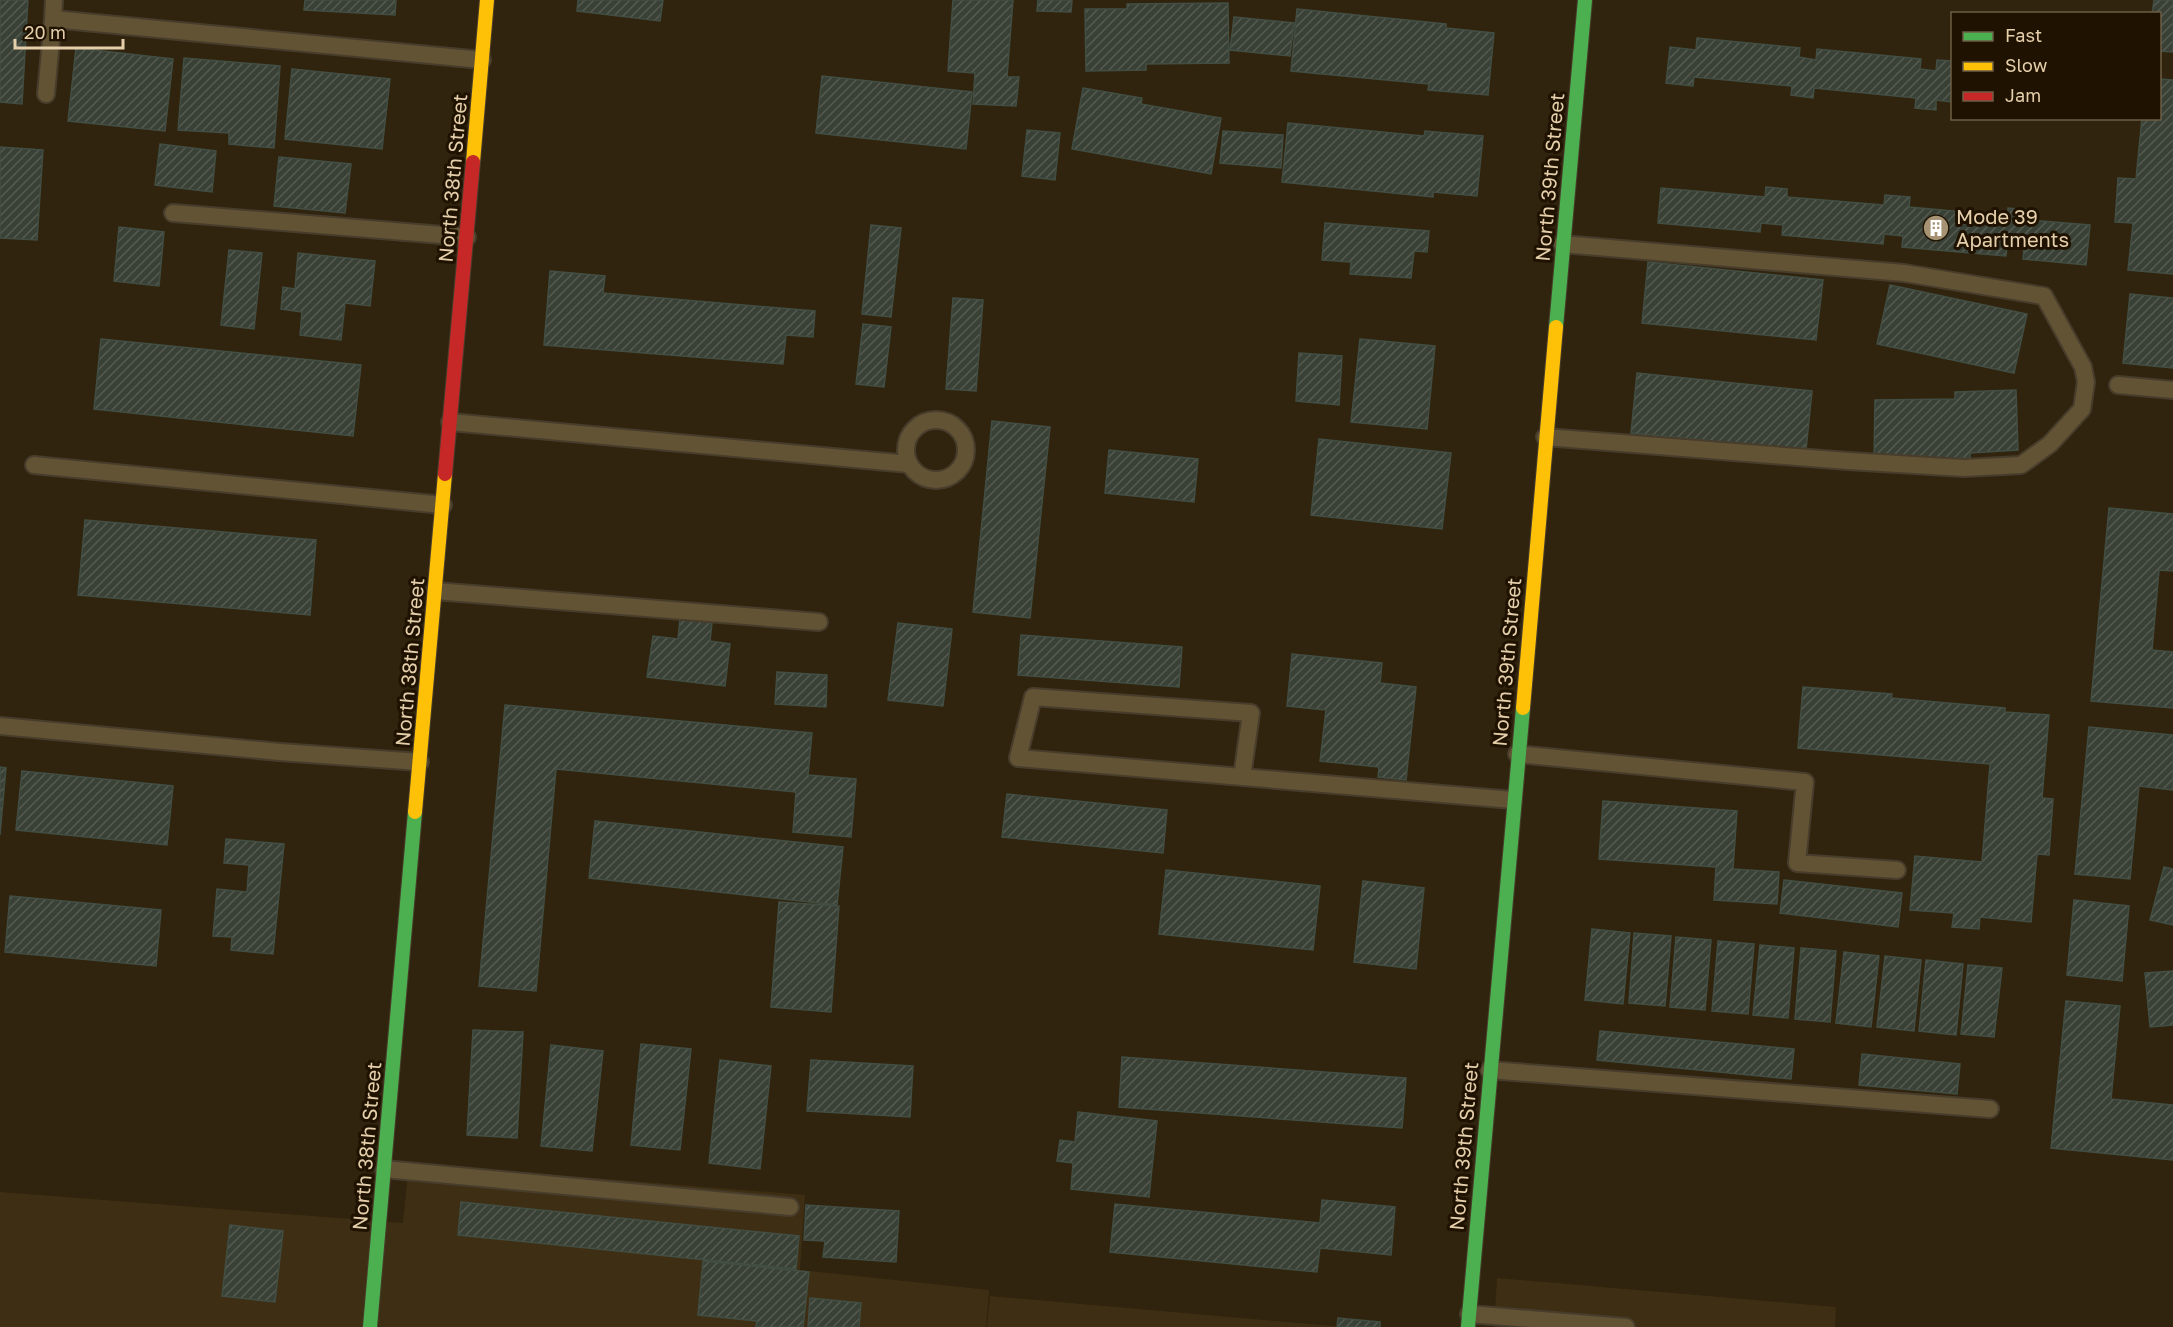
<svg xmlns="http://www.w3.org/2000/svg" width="2173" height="1327" viewBox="0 0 2173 1327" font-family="'Golos Text',sans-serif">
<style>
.built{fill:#3e2e14}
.building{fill:url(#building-hatch);stroke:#424e43;stroke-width:1.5}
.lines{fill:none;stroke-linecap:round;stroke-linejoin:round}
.lane-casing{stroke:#483d2c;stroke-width:20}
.fast-casing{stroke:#483d2c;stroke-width:16}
.slow-casing{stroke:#483d2c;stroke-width:16}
.jam-casing{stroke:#483d2c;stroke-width:16}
.lane{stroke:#615333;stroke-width:16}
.fast{stroke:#4caf50;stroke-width:14}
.slow{stroke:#ffc107;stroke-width:14}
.jam{stroke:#c62828;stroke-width:14}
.labels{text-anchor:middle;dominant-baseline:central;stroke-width:6;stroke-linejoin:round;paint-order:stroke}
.street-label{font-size:20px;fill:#e5cfab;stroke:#1f1200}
.poi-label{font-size:20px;fill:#e5cfab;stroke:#1f1200;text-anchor:start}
</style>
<defs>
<pattern id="building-hatch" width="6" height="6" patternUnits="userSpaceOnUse" patternTransform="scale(1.5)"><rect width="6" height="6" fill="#394036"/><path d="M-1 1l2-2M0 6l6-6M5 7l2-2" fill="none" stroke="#565b50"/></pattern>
</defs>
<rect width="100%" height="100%" fill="#30240e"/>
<path class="built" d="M 409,1163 L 805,1195 L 800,1270 L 989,1290 L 986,1327 L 0,1327 L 0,1192 L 403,1223 Z
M 1497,1278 L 1836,1307 L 1835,1327 L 1494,1327 Z
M 990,1296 L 1345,1327 L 987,1327 Z"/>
<path class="building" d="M 0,0 L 28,0 L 22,104 L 0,102 Z
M 305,0 L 396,0 L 395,15 L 304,10 Z
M 578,0 L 663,0 L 660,21 L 577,11 Z
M 953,0 L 1013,0 L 1007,77 L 1019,77 L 1016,106 L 973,104 L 975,73 L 948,71 Z
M 1038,0 L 1072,0 L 1071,12 L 1037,11 Z
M 2154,0 L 2173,0 L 2173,52 L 2160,51 L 2160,14 L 2152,14 Z
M 1228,3 L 1229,63 L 1146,64 L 1146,70 L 1086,71 L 1085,9 L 1127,9 L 1127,4 Z
M 1297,9 L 1446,24 L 1446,28 L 1494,33 L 1488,95 L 1428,90 L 1429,84 L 1291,71 Z
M 1234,17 L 1294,23 L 1290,56 L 1230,50 Z
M 1697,38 L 1800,48 L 1799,57 L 1816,60 L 1817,49 L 1921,59 L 1920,69 L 1936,71 L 1937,60 L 1952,61 L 1952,102 L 1936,100 L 1936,110 L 1915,108 L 1916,98 L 1814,88 L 1813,98 L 1791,95 L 1792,86 L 1694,77 L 1693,86 L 1666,83 L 1670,47 L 1696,50 Z
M 76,48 L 173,59 L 165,131 L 68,121 Z
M 184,58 L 280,66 L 274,148 L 229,144 L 229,133 L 178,130 Z
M 292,69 L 390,79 L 382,149 L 285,139 Z
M 822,76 L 972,92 L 966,149 L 816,133 Z
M 2160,79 L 2173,80 L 2173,274 L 2128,270 L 2133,223 L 2115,222 L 2118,178 L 2136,179 L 2142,118 L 2160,118 Z
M 1083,88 L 1142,98 L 1141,104 L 1221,118 L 1211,174 L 1072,149 Z
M 1288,123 L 1424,136 L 1425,131 L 1483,136 L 1477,196 L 1433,192 L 1433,197 L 1282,182 Z
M 1027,130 L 1060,133 L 1055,180 L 1022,176 Z
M 1223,131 L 1283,135 L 1281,168 L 1220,163 Z
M 160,144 L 216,151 L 212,192 L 155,185 Z
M 0,147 L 43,150 L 37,240 L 0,238 Z
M 279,157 L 351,164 L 345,213 L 274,206 Z
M 1766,187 L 1787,189 L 1787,197 L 1884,205 L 1885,195 L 1910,197 L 1909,207 L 2008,216 L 2008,208 L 2029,210 L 2028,220 L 2090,225 L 2086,265 L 2023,259 L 2024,248 L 2007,247 L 2006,256 L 1902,247 L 1903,236 L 1884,234 L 1883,244 L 1782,235 L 1783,225 L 1761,223 L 1760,232 L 1658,223 L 1661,188 L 1765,197 Z
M 1325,223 L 1429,231 L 1427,252 L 1414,251 L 1411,278 L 1350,274 L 1351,262 L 1322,260 Z
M 871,225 L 901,228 L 891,317 L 862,314 Z
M 119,227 L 164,232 L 159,286 L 114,281 Z
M 229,250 L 262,253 L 254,329 L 221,325 Z
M 298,253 L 375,261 L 370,306 L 345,303 L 341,340 L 300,335 L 302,312 L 281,309 L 283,287 L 295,289 Z
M 1648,262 L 1823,280 L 1816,340 L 1642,323 Z
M 550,271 L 605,276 L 603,293 L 815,311 L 813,337 L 786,335 L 783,364 L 544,345 Z
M 1890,285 L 2027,314 L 2014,373 L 1877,344 Z
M 2130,294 L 2173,298 L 2173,368 L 2123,363 Z
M 953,298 L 983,300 L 976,391 L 946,389 Z
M 863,324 L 891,327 L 884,387 L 856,384 Z
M 101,339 L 361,365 L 353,436 L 94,409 Z
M 1360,339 L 1435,346 L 1427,429 L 1351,422 Z
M 1299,353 L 1342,356 L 1339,405 L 1296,401 Z
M 1637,373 L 1812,391 L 1806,450 L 1631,433 Z
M 2016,390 L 2018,450 L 1970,453 L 1970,458 L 1874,458 L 1875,400 L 1955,399 L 1955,392 Z
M 992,421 L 1050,427 L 1030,618 L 973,612 Z
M 1319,439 L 1451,453 L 1442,529 L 1311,515 Z
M 1109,450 L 1198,459 L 1194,502 L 1105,493 Z
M 2109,508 L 2173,514 L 2173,571 L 2159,570 L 2152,650 L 2173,652 L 2173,708 L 2091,701 Z
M 85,520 L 316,540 L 310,615 L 78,595 Z
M 680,619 L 712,623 L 710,641 L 730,644 L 725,686 L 647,677 L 653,636 L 678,639 Z
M 898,623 L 952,629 L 943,706 L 888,700 Z
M 1021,635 L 1182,647 L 1179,687 L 1018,675 Z
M 1292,654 L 1382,663 L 1380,683 L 1416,687 L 1406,780 L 1378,777 L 1379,767 L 1320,761 L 1326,710 L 1287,706 Z
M 777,672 L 827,675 L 826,707 L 775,704 Z
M 1803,687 L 1892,694 L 1891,698 L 2005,708 L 2005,712 L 2049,715 L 2042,798 L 2053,799 L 2049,855 L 2037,854 L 2031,922 L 1980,917 L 1979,929 L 1952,927 L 1954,913 L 1910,910 L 1915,856 L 1982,862 L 1990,764 L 1798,748 Z
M 505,705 L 812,733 L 808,775 L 856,779 L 851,837 L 793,832 L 796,792 L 556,769 L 536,991 L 479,986 Z
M 2089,727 L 2173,735 L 2173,790 L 2139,786 L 2130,879 L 2075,874 Z
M 0,767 L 6,768 L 0,835 Z
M 22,771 L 173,786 L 167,845 L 16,830 Z
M 1007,794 L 1167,810 L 1163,853 L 1002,837 Z
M 1603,801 L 1737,811 L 1733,869 L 1779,872 L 1777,904 L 1714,900 L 1716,867 L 1599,859 Z
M 595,821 L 843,847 L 837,905 L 589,878 Z
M 226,839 L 284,844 L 273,954 L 231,950 L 232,937 L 213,936 L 217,889 L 247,892 L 249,865 L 224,863 Z
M 2164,867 L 2173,869 L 2173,925 L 2150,920 Z
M 1166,870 L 1320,886 L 1313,950 L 1159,934 Z
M 1784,880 L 1902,893 L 1898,927 L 1780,913 Z
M 1363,881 L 1424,888 L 1416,969 L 1354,962 Z
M 10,896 L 161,910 L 156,966 L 5,952 Z
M 2074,900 L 2129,906 L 2122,981 L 2067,975 Z
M 779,902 L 839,906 L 831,1012 L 771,1007 Z
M 1592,929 L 1630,933 L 1623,1004 L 1585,1000 Z
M 1634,933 L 1671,936 L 1665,1006 L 1629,1003 Z
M 1676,937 L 1711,940 L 1705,1010 L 1670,1007 Z
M 1718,941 L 1754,944 L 1748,1014 L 1712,1011 Z
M 1760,945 L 1794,948 L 1788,1018 L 1753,1015 Z
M 1801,948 L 1836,951 L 1830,1022 L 1795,1019 Z
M 1844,952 L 1879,956 L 1871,1027 L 1836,1023 Z
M 1885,956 L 1921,960 L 1914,1031 L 1877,1027 Z
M 1926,960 L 1963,964 L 1956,1035 L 1919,1031 Z
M 1968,965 L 2002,968 L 1994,1037 L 1961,1034 Z
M 2173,971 L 2173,1025 L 2150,1027 L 2145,973 Z
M 2066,1001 L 2120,1006 L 2111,1099 L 2173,1105 L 2173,1160 L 2051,1148 Z
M 473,1030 L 523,1032 L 517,1138 L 467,1135 Z
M 1600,1031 L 1794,1049 L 1791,1079 L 1597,1060 Z
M 641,1044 L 691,1049 L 680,1150 L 631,1145 Z
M 551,1045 L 603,1051 L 592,1151 L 541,1146 Z
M 1862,1054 L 1960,1064 L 1957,1094 L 1859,1085 Z
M 1122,1057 L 1406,1078 L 1402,1128 L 1119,1107 Z
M 720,1060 L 771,1066 L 760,1169 L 709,1163 Z
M 811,1060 L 913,1066 L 910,1117 L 807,1111 Z
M 1078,1112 L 1157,1121 L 1149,1197 L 1071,1189 L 1073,1163 L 1057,1161 L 1060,1140 L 1075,1142 Z
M 1322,1200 L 1395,1207 L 1391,1255 L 1320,1248 L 1317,1272 L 1110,1252 L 1115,1204 L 1320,1223 Z
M 461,1202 L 799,1236 L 796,1269 L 458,1235 Z
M 806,1205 L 899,1211 L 896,1262 L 823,1257 L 825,1241 L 804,1240 Z
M 230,1225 L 283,1231 L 275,1302 L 222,1296 Z
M 703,1261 L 809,1272 L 803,1327 L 756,1327 L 757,1321 L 698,1315 Z
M 810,1298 L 861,1303 L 859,1327 L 808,1327 Z
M 1338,1318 L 1380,1322 L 1380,1327 L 1337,1327 Z"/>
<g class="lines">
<g class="lane-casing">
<path id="lane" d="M 54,0 L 53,19 L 482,60
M 46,94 L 53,19
M 173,213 L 467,237
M 2118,385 L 2173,390
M906 450a30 30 0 1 1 60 0a30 30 0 1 1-60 0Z
M 450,422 L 909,464
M 1545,437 L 1848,461 L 1964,468 L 2021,465 L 2050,444 L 2082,409 L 2086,382 L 2083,367 L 2044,296 L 1904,273 L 1562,244
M 34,465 L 443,505
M 435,591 L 819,622
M 0,726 L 280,752 L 420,762
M 1517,754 L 1805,782 L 1797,863 L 1897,870
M 1242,777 L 1251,713 L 1033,697 L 1018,758 L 1513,800
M 1489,1070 L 1990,1109
M 384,1169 L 790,1207
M 1469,1314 L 1626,1327"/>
</g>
<g class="fast-casing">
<path id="fast" d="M 1556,327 L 1585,0
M 370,1327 L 415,812
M 1468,1327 L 1523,708"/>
</g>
<g class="slow-casing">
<path id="slow" d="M 473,162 L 487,0
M 1523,708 L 1556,327
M 415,812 L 445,474"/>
</g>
<g class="jam-casing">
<path id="jam" d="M 445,474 L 473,162"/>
</g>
<use href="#lane" class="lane"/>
<use href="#fast" class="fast"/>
<use href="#slow" class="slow"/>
<use href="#jam" class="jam"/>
</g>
<defs>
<g id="building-disc" transform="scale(1.35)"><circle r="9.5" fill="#a69374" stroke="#1f1200"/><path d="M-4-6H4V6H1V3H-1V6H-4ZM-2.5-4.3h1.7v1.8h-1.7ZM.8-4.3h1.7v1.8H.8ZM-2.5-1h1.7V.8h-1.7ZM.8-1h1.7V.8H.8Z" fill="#fff"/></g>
</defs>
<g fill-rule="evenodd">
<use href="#building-disc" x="1936" y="228"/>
</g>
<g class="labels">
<g class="street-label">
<text transform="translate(1549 177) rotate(-85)">North 39th Street</text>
<text transform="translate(452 178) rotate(-85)">North 38th Street</text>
<text transform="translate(409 662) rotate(-85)">North 38th Street</text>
<text transform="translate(1506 662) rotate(-85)">North 39th Street</text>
<text transform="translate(366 1146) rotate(-85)">North 38th Street</text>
<text transform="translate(1463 1146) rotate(-85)">North 39th Street</text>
</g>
<g class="poi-label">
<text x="1956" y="216">Mode 39<tspan x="1956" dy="23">Apartments</tspan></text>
</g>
</g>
<rect x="1951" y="12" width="210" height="108" fill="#1f1200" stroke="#6e5e44" stroke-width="1.5"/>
<rect x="1963" y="32" width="30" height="9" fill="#4caf50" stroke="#6e5e44" stroke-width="1.5"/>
<text x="2005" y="42" font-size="18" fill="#e5cfab">Fast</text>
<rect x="1963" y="62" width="30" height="9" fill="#ffc107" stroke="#6e5e44" stroke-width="1.5"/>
<text x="2005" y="72" font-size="18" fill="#e5cfab">Slow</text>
<rect x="1963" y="92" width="30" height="9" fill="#c62828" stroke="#6e5e44" stroke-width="1.5"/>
<text x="2005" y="102" font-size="18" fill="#e5cfab">Jam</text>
<path d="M15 39v9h108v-9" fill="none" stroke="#e5cfab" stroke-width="3"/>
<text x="24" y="39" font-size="18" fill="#e5cfab" stroke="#1f1200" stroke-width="4.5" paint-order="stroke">20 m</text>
</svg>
